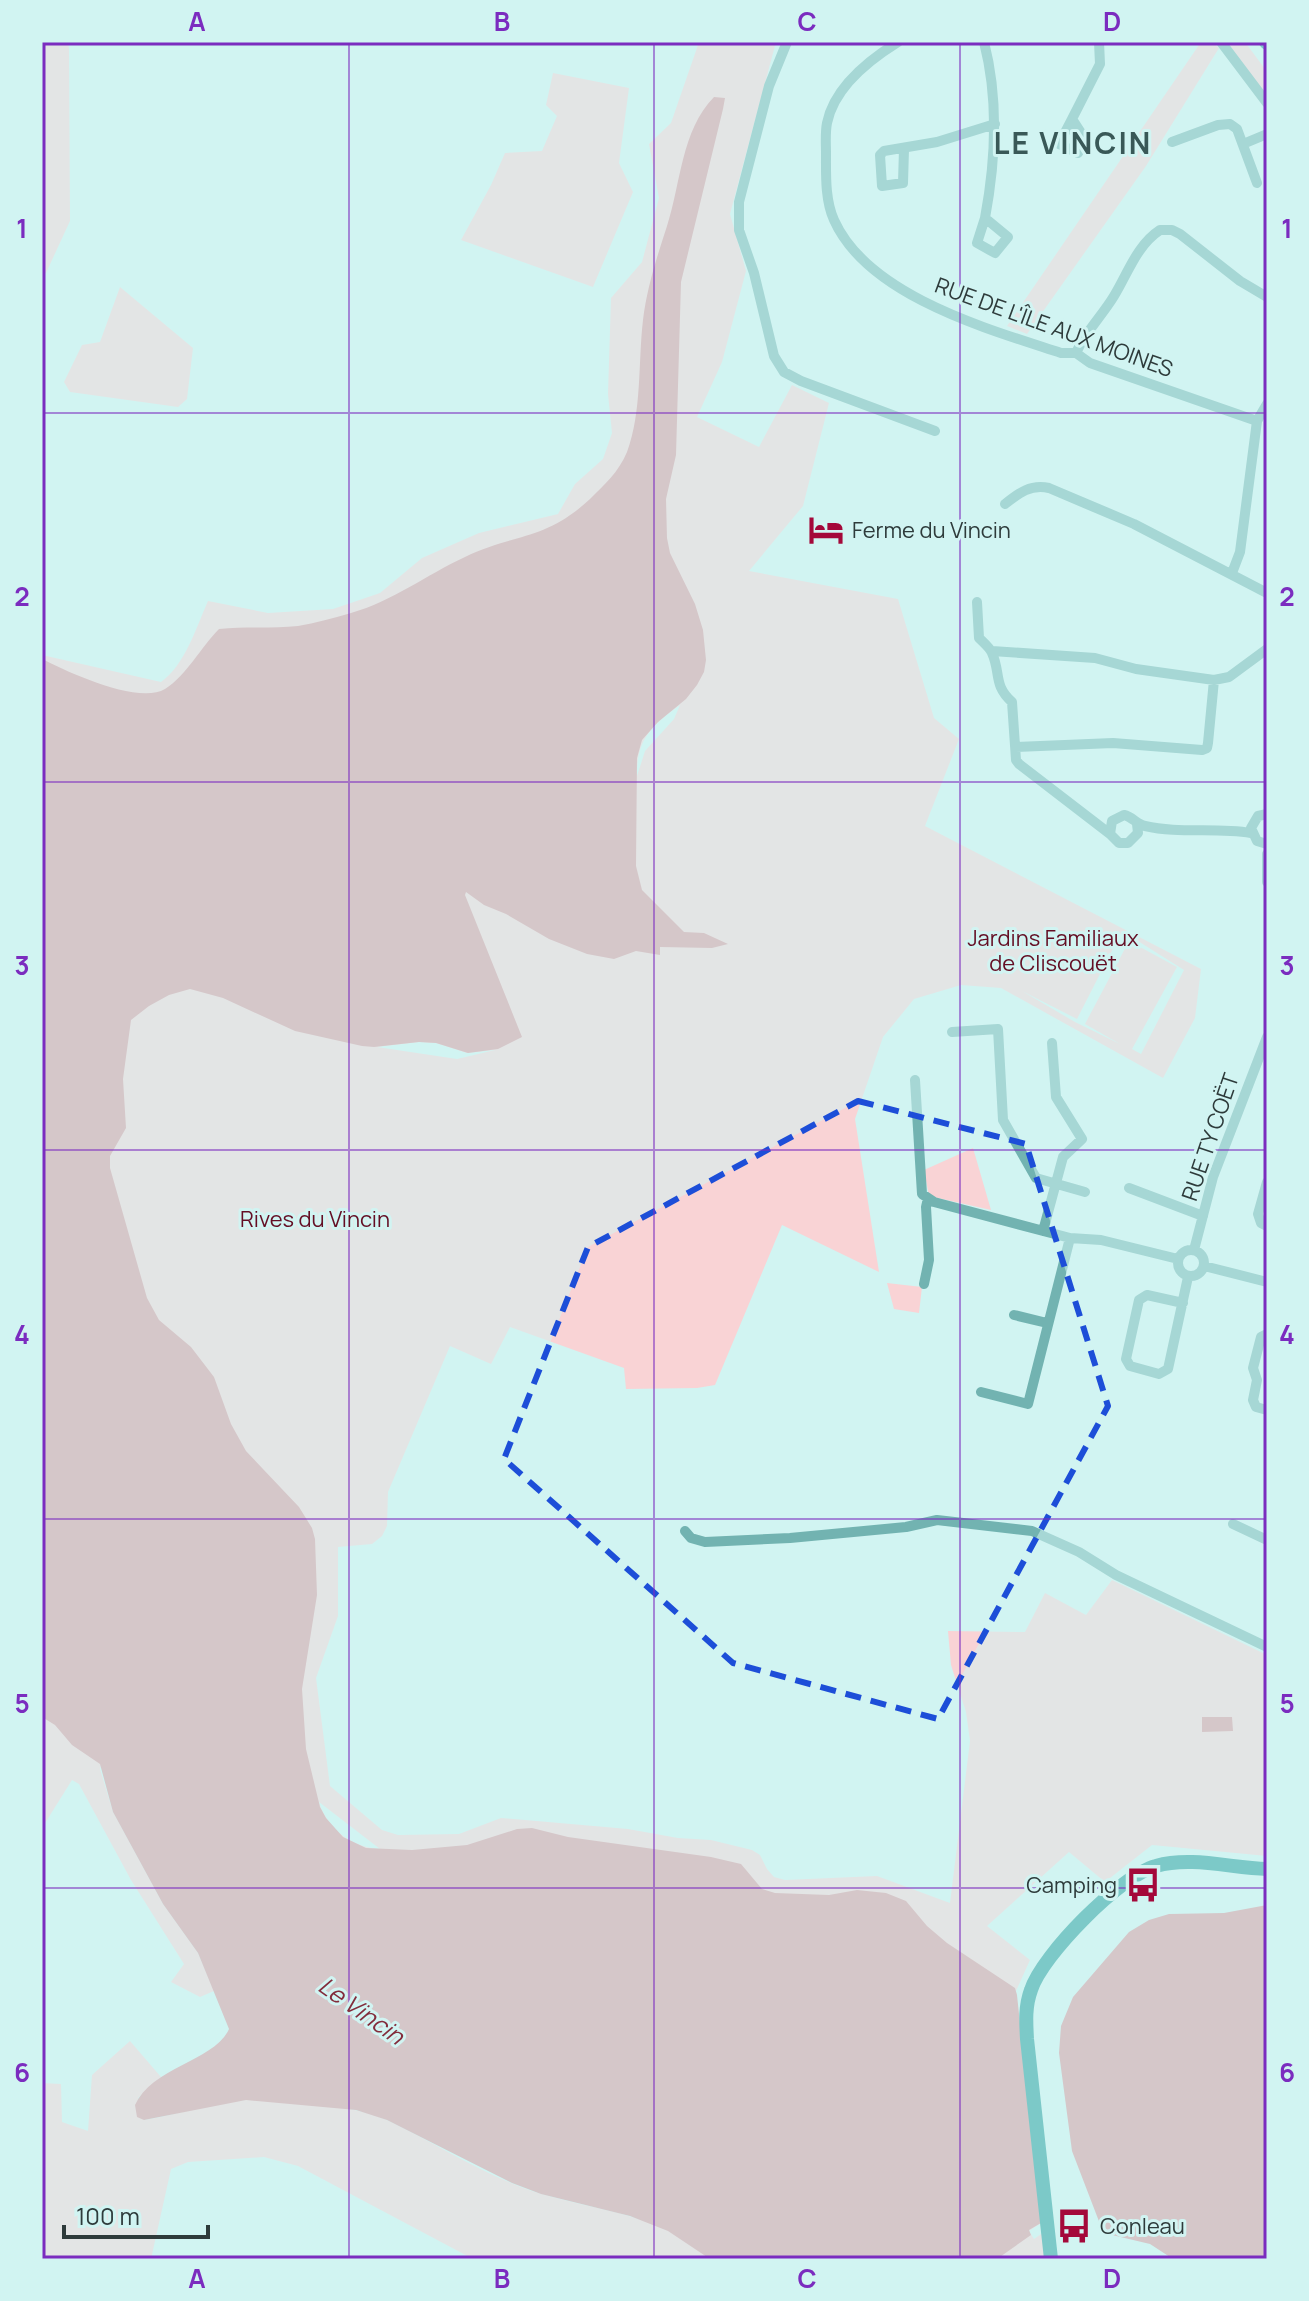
<svg xmlns="http://www.w3.org/2000/svg" width="1309" height="2301" viewBox="0 0 1309 2301" font-family="Manrope,sans-serif">
<style>
.green{fill:#f9d3d5;fill-rule:evenodd}
.water{fill:#d99198}
.lines{fill:none;stroke-linecap:round;stroke-linejoin:round}
.street{stroke:#72b3b1;stroke-width:10}
.secondary{stroke:#159694;stroke-width:14}
.marked{fill:none;stroke:#1d4ed8;stroke-width:6;stroke-dasharray:16 10;stroke-linejoin:round}
.grid{fill:none;stroke:#7b2cbf;stroke-width:2;stroke-opacity:0.55}
.labels{text-anchor:middle;dominant-baseline:central;stroke-width:6;stroke-linejoin:round;paint-order:stroke}
.street-label{font-size:22px;fill:#2e3b3b;stroke:#d1f4f2}
.poi-label{font-size:22px;fill:#2e3b3b;stroke:#d1f4f2;text-anchor:start}
.park-label{font-size:22px;fill:#640e24;stroke:#d1f4f2}
.water-label{font-size:24px;font-style:italic;fill:#832d3c;stroke:#d1f4f2}
.district-label{font-size:30px;font-weight:bold;letter-spacing:2px;fill:#395857;stroke:#d1f4f2}
.neatline{fill:none;stroke:#7b2cbf;stroke-width:3}
.grid-label{font-size:26px;text-anchor:middle;font-weight:bold;fill:#7b2cbf}
</style>
<rect width="100%" height="100%" fill="#d1f4f2"/>
<path class="green" d="M 42,42 L 68,42 L 69,49 L 70,221 L 46,273 L 42,274 Z
M 699,42 L 776,42 L 730,214 L 746,271 L 722,362 L 697,417 L 759,447 L 792,385 L 829,403 L 803,506 L 749,571 L 898,599 L 934,718 L 959,739 L 925,826 L 1201,969 L 1195,1018 L 1163,1078 L 1001,988 L 961,985 L 914,999 L 883,1037 L 855,1119 L 879,1272 L 782,1225 L 715,1385 L 697,1388 L 626,1389 L 624,1368 L 510,1327 L 491,1364 L 450,1346 L 388,1492 L 387,1526 L 382,1536 L 372,1544 L 338,1547 L 338,1616 L 316,1678 L 330,1786 L 382,1830 L 398,1835 L 459,1834 L 501,1818 L 628,1829 L 678,1838 L 711,1840 L 752,1850 L 760,1855 L 767,1869 L 774,1877 L 785,1880 L 877,1876 L 950,1903 L 970,1741 L 966,1712 L 951,1665 L 948,1631 L 1025,1632 L 1045,1593 L 1086,1615 L 1112,1580 L 1267,1655 L 1267,1856 L 1152,1845 L 1105,1882 L 1069,1852 L 987,1926 L 1030,1960 L 1016,1991 L 1041,2223 L 1029,2231 L 1034,2239 L 1044,2232 L 1047,2259 L 953,2259 L 329,1935 L 42,1198 L 108,1030 L 620,626 L 42,712 L 42,655 L 161,682 C 185,665 196,628 208,601 L 268,613 L 333,609 L 380,593 L 422,558 L 479,533 L 558,514 L 575,484 L 603,459 L 612,433 L 608,394 L 611,298 L 642,262 L 659,198 L 649,144 L 671,123 ZM 680,705 L 674,719 L 645,751 L 637,776 C 636,740 652,725 680,705 ZM 1122,931 L 1184,970 L 1141,1054 L 1132,1049 L 1177,967 L 1129,941 L 1085,1024 L 1120,1044 L 1075,1022 L 1022,991 L 1077,1019 ZM 419,1042 L 436,1043 L 467,1053 L 495,1050 L 457,1059 L 377,1047 ZM 319,1802 L 380,1849 C 353,1848 327,1829 319,1802 Z
M 1201,42 L 1213,42 L 1219,48 L 1146,166 L 1027,334 L 1007,326 Z
M 1227,42 L 1245,42 L 1265,69 L 1267,68 L 1267,96 Z
M 553,73 L 629,88 L 619,163 L 633,192 L 593,287 L 461,240 L 491,185 L 505,153 L 542,151 L 557,116 L 546,105 Z
M 120,287 L 193,348 L 187,399 L 178,407 L 70,392 L 64,382 L 82,345 L 100,342 Z
M 973,1148 L 991,1210 L 929,1196 L 924,1170 Z
M 887,1283 L 922,1287 L 919,1313 L 894,1309 Z
M 42,1565 L 111,1719 L 100,1769 L 113,1812 L 163,1904 L 198,1953 L 214,1991 L 200,1997 L 171,1982 L 184,1964 L 131,1880 L 79,1784 L 72,1780 L 42,1828 Z
M 130,2041 L 161,2077 L 138,2098 L 144,2120 C 178,2115 211,2102 245,2100 C 283,2098 356,2105 389,2121 C 439,2145 488,2178 542,2194 C 597,2211 667,2215 710,2259 L 473,2259 L 298,2166 L 264,2157 L 188,2162 L 171,2169 L 151,2259 L 42,2259 L 42,2083 L 61,2084 L 62,2122 L 88,2131 L 92,2075 Z"/>
<path class="water" d="M 714,97 L 725,98 L 723,109 L 681,282 L 676,455 L 666,499 L 667,538 L 670,553 L 695,604 L 703,630 L 706,660 L 704,672 L 697,685 L 686,699 L 658,722 L 642,740 L 637,758 L 636,866 L 642,890 L 684,932 L 704,933 L 728,944 L 712,948 L 660,947 L 660,955 L 636,951 L 614,959 L 587,954 L 549,939 L 506,914 L 484,905 L 466,892 L 465,895 L 522,1037 L 498,1049 L 468,1053 L 436,1043 L 419,1042 L 374,1047 L 362,1046 L 295,1031 L 223,998 L 190,989 L 169,995 L 149,1006 L 131,1020 L 123,1079 L 126,1128 L 110,1156 L 110,1168 L 147,1298 L 159,1320 L 191,1347 L 214,1377 L 231,1424 L 246,1451 L 299,1507 L 312,1528 L 315,1539 L 317,1595 L 302,1689 L 306,1749 L 320,1807 L 326,1818 L 343,1837 L 366,1848 L 412,1850 L 467,1845 L 517,1829 L 532,1828 L 568,1837 L 711,1857 L 741,1864 L 762,1889 L 775,1893 L 829,1895 L 857,1890 L 886,1893 L 906,1901 L 927,1926 L 947,1943 L 1015,1988 L 1017,1995 L 1041,2223 L 1029,2230 L 1031,2235 L 997,2259 L 710,2259 L 668,2231 L 630,2216 L 541,2194 L 512,2183 L 387,2120 L 356,2110 L 246,2100 L 144,2120 L 137,2117 L 135,2105 C 152,2067 216,2060 229,2029 L 198,1953 L 163,1904 L 113,1812 L 100,1764 L 72,1745 L 55,1725 L 42,1717 L 42,659 C 68,672 138,705 165,689 C 187,675 201,647 219,629 C 245,626 272,629 298,626 C 315,623 334,618 351,613 C 393,601 426,575 465,557 C 515,533 545,541 590,499 C 605,484 618,473 627,452 C 642,412 638,362 643,320 C 647,287 657,257 667,226 C 681,183 681,131 714,97 Z
M 1202,1717 L 1232,1717 L 1233,1731 L 1202,1732 Z
M 1267,1905 L 1267,2259 L 1173,2259 L 1150,2244 L 1112,2235 L 1100,2224 L 1072,2151 L 1059,2053 L 1061,2026 L 1073,1997 L 1129,1932 L 1149,1920 L 1169,1914 L 1224,1913 Z"/>
<g class="lines">
<path class="street" d="M 787,42 L 769,86 L 739,202 L 739,230 L 754,273 L 774,356 L 784,372 L 801,381 L 935,431
M 898,42 C 869,60 834,88 827,123 C 825,133 826,144 826,154 C 826,175 825,200 834,220 C 868,296 988,329 1061,353 L 1076,353 L 1090,363 L 1257,421
M 984,42 C 999,100 996,159 985,218
M 1221,42 L 1267,103
M 1072,119 L 1085,139 L 1078,153 L 1059,144 Z
M 1072,119 L 1100,64 L 1099,42
M 1172,142 L 1218,125 L 1230,124 L 1237,129 L 1257,183
M 1243,144 L 1267,134
M 904,149 L 903,183 L 882,186 L 880,155 L 884,151 L 937,142 L 995,124
M 985,218 L 1008,237 L 995,253 L 977,243 Z
M 1076,353 C 1085,332 1102,316 1114,296 C 1128,273 1137,245 1160,230 L 1172,230 L 1180,234 L 1240,281 L 1267,297
M 1005,504 C 1019,493 1030,484 1049,488 L 1134,524 L 1267,593
M 1232,573 L 1240,552 L 1257,421 L 1267,404
M 977,602 L 979,638 C 983,642 990,648 992,653 C 1001,673 993,685 1012,702 L 1016,760 L 1019,764 L 1110,834
M 992,651 L 1095,658 L 1136,669 L 1214,680 L 1229,677 L 1267,649
M 1016,747 L 1113,743 L 1202,750 L 1207,748 L 1208,743 L 1214,680
M 1267,814 L 1258,816 L 1251,828 L 1257,841 L 1267,844
M 1137,824 L 1138,833 L 1128,843 L 1119,843 L 1110,834 L 1112,821 L 1124,815 C 1133,817 1136,824 1145,826 C 1179,834 1216,827 1251,833
M 1267,854 L 1267,882
M 952,1032 L 998,1029 L 1003,1120 L 1036,1178 L 1085,1192
M 915,1080 L 922,1194 L 934,1202 L 1070,1238 L 1101,1240 L 1178,1259
M 1267,1182 L 1258,1214 L 1261,1223 L 1267,1226
M 1129,1188 L 1203,1216
M 1043,1231 L 1063,1157 L 1082,1139 L 1056,1097 L 1052,1043
M1178 1263a13 13 0 1 1 26 0a13 13 0 1 1-26 0Z
M 1194,1250 L 1213,1177 L 1267,1037
M 1204,1266 L 1267,1282
M 924,1284 L 929,1260 L 926,1207 L 928,1198
M 1183,1303 L 1147,1295 L 1139,1300 L 1126,1359 L 1130,1366 L 1159,1374 L 1168,1369 L 1188,1277
M 1014,1315 L 1047,1323
M 1267,1334 L 1261,1337 L 1253,1368 L 1257,1380 L 1253,1400 L 1256,1407 L 1267,1410
M 981,1392 L 1028,1404 L 1070,1238
M 1233,1524 L 1267,1540
M 685,1531 L 691,1538 L 705,1542 L 790,1538 L 906,1527 L 937,1520 L 1032,1531 L 1079,1552 L 1116,1575 L 1267,1647"/>
<path class="secondary" d="M 1266,42 L 1267,43
M 1051,2259 L 1027,2039 C 1026,2022 1025,2006 1031,1990 C 1042,1955 1121,1875 1156,1866 C 1191,1856 1231,1868 1267,1869"/>
</g>
<path d="M0 0H1309V2301H0ZM 858,1101 L 1026,1144 L 1108,1406 L 938,1719 L 733,1663 L 504,1459 L 588,1247 Z" fill="#d1f4f2" fill-opacity=".55" fill-rule="evenodd"/>
<path class="marked" d="M 858,1101 L 1026,1144 L 1108,1406 L 938,1719 L 733,1663 L 504,1459 L 588,1247 Z"/>
<path class="grid" d="M 349,42 L 349,2259M 654,42 L 654,2259M 960,42 L 960,2259M 42,413 L 1267,413M 42,782 L 1267,782M 42,1150 L 1267,1150M 42,1519 L 1267,1519M 42,1888 L 1267,1888"/>
<defs>
<g id="hotel-bare" transform="scale(2.76)"><path d="M-6-4.5h1.5V1H6V5H4.5V3h-9V5H-6ZM-4 0a1.8 1.8 0 1 1 3.6 0ZM.5 0V-2.5h3Q6-2.5 6 0Z" fill="#a4083a" stroke="#d1f4f2" stroke-width="2.5" paint-order="stroke"/></g>
<g id="bus-bare" transform="scale(2.76)"><path d="M-5-6H5V4H4V6H2V4H-2V6H-4V4H-5ZM-3.5-4V0h7V-4ZM-3.5 1.2v1.5H-2V1.2ZM2 1.2v1.5H3.5V1.2Z" fill="#a4083a" stroke="#d1f4f2" stroke-width="2.5" paint-order="stroke"/></g>
</defs>
<g fill-rule="evenodd">
<use href="#hotel-bare" x="826" y="530"/>
<use href="#bus-bare" x="1143" y="1885"/>
<use href="#bus-bare" x="1074" y="2226"/>
</g>
<g class="labels">
<g class="street-label">
<text transform="translate(1054 327) rotate(20)">RUE DE L'ÎLE AUX MOINES</text>
<text transform="translate(1210 1137) rotate(-71)">RUE TY COËT</text>
</g>
<g class="poi-label">
<text x="852" y="530">Ferme du Vincin</text>
<text x="1117" y="1885" text-anchor="end">Camping</text>
<text x="1100" y="2226">Conleau</text>
</g>
<g class="park-label">
<text x="1053" y="938">Jardins Familiaux<tspan x="1053" dy="25">de Cliscouët</tspan></text>
<text x="315" y="1219">Rives du Vincin</text>
</g>
<g class="water-label">
<text transform="translate(362 2010) rotate(35)">Le Vincin</text>
</g>
<g class="district-label">
<text x="1073" y="142">LE VINCIN</text>
</g>
</g>
<rect width="1309" height="2301" fill="none" stroke="#d1f4f2" stroke-width="88"/>
<path d="M64 2225v12h144v-12" fill="none" stroke="#2e3b3b" stroke-width="4"/>
<text x="76" y="2225" font-size="24" fill="#2e3b3b" stroke="#d1f4f2" stroke-width="6" paint-order="stroke">100 m</text>
<rect x="44" y="44" width="1221" height="2213" class="neatline"/>
<g class="grid-label">
<text x="197" y="31">A</text>
<text x="502" y="31">B</text>
<text x="807" y="31">C</text>
<text x="1112" y="31">D</text>
<text x="22" y="238">1</text>
<text x="1287" y="238">1</text>
<text x="22" y="606">2</text>
<text x="1287" y="606">2</text>
<text x="22" y="975">3</text>
<text x="1287" y="975">3</text>
<text x="22" y="1344">4</text>
<text x="1287" y="1344">4</text>
<text x="22" y="1713">5</text>
<text x="1287" y="1713">5</text>
<text x="22" y="2082">6</text>
<text x="1287" y="2082">6</text>
<text x="197" y="2288">A</text>
<text x="502" y="2288">B</text>
<text x="807" y="2288">C</text>
<text x="1112" y="2288">D</text>
</g>
</svg>
